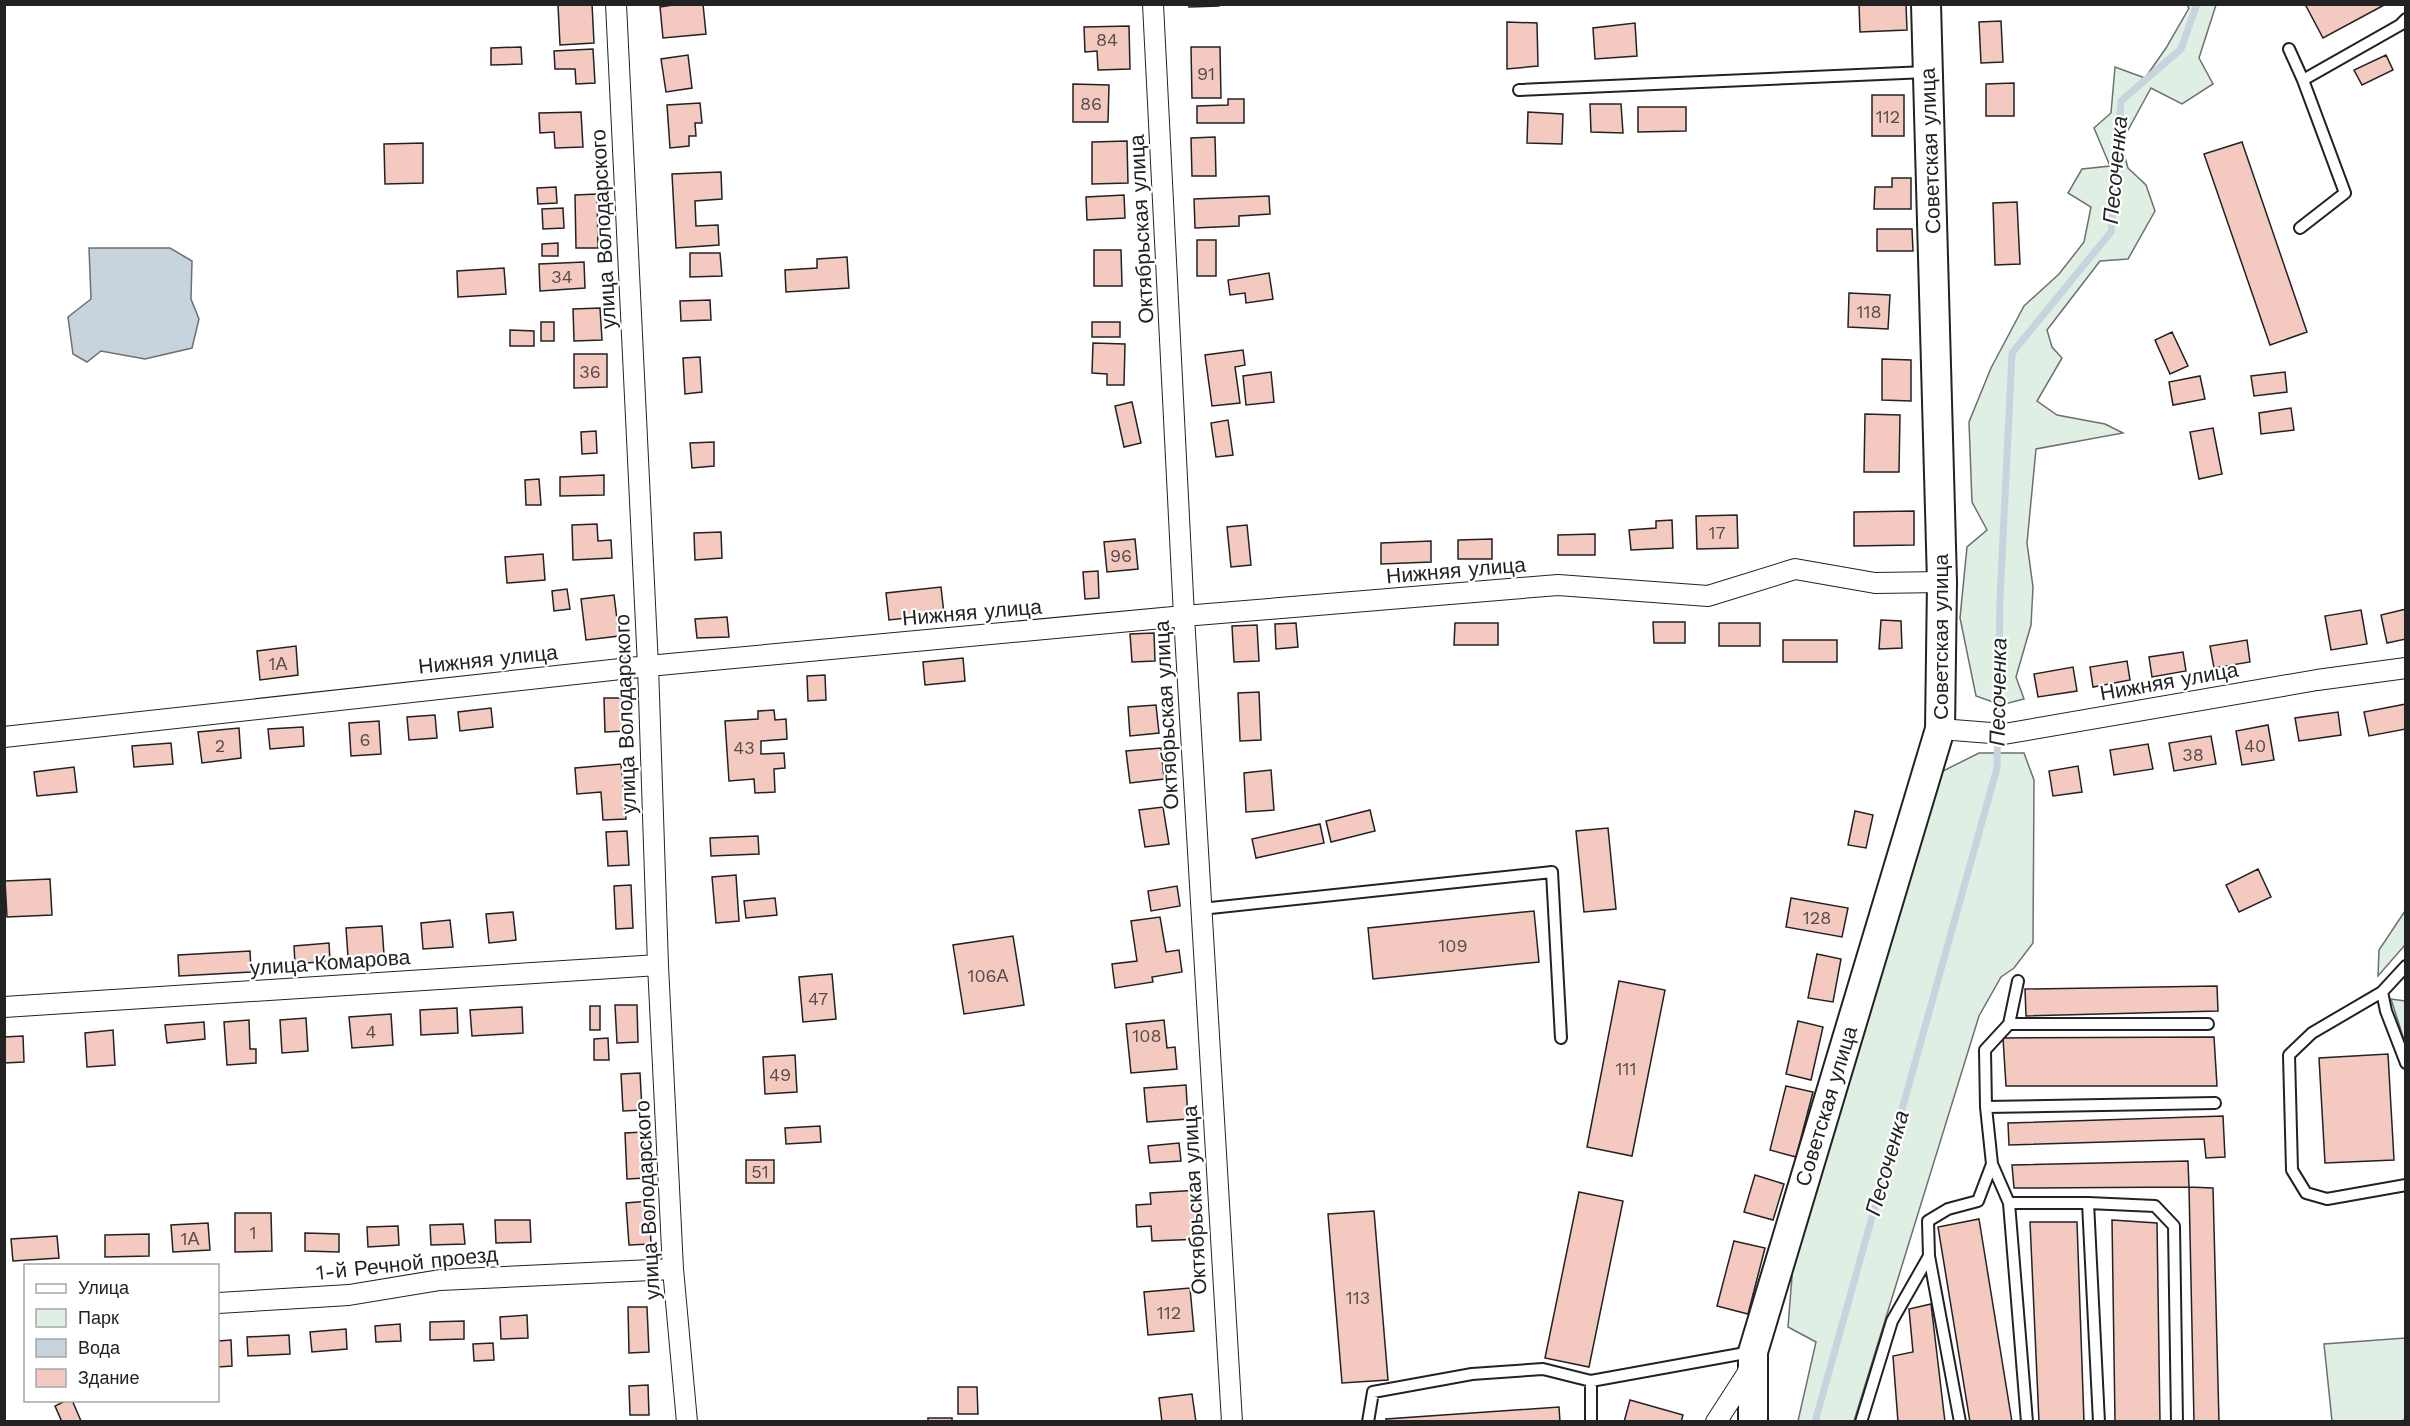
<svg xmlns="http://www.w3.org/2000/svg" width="2410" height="1426" viewBox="0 0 2410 1426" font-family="'Work Sans',sans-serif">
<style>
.green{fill:#e0efe3;stroke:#6f6f6f;stroke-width:1.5}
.water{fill:#c7d3dd;stroke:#6f6f6f;stroke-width:1.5}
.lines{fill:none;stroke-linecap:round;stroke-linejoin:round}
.stream{stroke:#c7d3dd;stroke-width:7}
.building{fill:#f3c9c0;stroke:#222;stroke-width:1.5}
.lane-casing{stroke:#222;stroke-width:14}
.street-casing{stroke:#222;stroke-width:22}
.secondary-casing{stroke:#222;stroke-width:32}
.lane{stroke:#fff;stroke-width:10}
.street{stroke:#fff;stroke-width:20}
.secondary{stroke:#fff;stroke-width:28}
.power{stroke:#c62828;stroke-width:1.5;stroke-dasharray:21 4.5 3 4.5;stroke-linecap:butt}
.labels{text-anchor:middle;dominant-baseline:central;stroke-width:4.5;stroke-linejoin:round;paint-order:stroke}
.number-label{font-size:18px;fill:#564c4a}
.street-label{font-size:21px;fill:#222;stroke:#fff}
.water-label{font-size:22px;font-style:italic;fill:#222;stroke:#fff}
</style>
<rect width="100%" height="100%" fill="#fff"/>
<path class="green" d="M 2187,5 L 2216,5 L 2199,58 L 2213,84 L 2182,104 L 2151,88 L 2121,143 L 2128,168 L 2146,185 L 2155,211 L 2128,259 L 2100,261 L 2047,330 L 2052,347 L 2062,358 L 2037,401 L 2057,415 L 2105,424 L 2123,433 L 2036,449 L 2027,543 L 2033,587 L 2031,625 L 2016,677 L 2024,699 L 2001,705 L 1976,696 L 1960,618 L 1967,547 L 1987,530 L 1972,502 L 1969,422 L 1991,368 L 2024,306 L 2059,274 L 2084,242 L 2091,207 L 2068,193 L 2082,169 L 2110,166 L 2094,128 L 2111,113 L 2115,67 L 2145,78 L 2166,48 L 2189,8 Z
M 1979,753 L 2024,753 L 2034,780 L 2033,943 L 2014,968 L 2001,977 L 1979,1016 L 1854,1421 L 1798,1421 L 1816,1342 L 1788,1327 L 1793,1264 L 1939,773 Z
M 2405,911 L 2405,945 L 2378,976 L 2379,950 Z
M 2391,999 L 2405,1001 L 2405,1043 Z
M 2405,1338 L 2405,1421 L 2332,1421 L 2324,1344 Z"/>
<path class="water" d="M 89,248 L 170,248 L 192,261 L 191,299 L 199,319 L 192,348 L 145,359 L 101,351 L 87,362 L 73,354 L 68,317 L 91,299 Z"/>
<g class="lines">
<path class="stream" d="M 1815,1422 L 1997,768 L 2000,600 L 2012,353 L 2111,232 L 2121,101 L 2181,49 L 2197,4"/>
</g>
<path class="building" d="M 592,4 L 594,43 L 560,45 L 558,5 Z
M 679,4 L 703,4 L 706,34 L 663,38 L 660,7 Z
M 1189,4 L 1219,4 L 1219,6 L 1189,7 Z
M 1859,4 L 1906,4 L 1907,30 L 1860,32 Z
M 2305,4 L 2386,4 L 2323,38 Z
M 2001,21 L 2003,62 L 1981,63 L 1979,22 Z
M 1507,22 L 1537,23 L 1538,66 L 1507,69 Z
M 1635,23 L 1637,56 L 1595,59 L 1593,28 Z
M 1129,26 L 1130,69 L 1098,70 L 1097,51 L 1085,52 L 1084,27 Z
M 521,47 L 522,64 L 491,65 L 491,48 Z
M 1191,47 L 1220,47 L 1221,98 L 1192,98 Z
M 593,49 L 595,83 L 576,84 L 575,69 L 555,69 L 554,51 Z
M 688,55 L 692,88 L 666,92 L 661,59 Z
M 2386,55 L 2393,70 L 2362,85 L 2354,70 Z
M 2014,83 L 2014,116 L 1986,116 L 1986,84 Z
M 1073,84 L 1109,85 L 1108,122 L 1073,122 Z
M 1872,95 L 1904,95 L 1904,136 L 1872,136 Z
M 1228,99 L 1244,99 L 1244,123 L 1197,123 L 1197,106 L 1228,105 Z
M 700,103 L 702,123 L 695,123 L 696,136 L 689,136 L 689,146 L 670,148 L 667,105 Z
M 1590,104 L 1621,104 L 1623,133 L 1591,132 Z
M 1638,107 L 1686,107 L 1686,131 L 1638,132 Z
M 581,112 L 583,147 L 555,148 L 554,132 L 540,133 L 539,113 Z
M 1528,112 L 1563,114 L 1562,144 L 1527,143 Z
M 1215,137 L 1216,176 L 1192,176 L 1191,138 Z
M 1127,141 L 1128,183 L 1092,184 L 1092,142 Z
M 2242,142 L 2307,332 L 2270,345 L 2204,154 Z
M 423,143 L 423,183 L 385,184 L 384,144 Z
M 721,172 L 722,199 L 695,201 L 696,226 L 718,225 L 719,245 L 676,248 L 672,174 Z
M 1892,178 L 1911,178 L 1911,209 L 1874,209 L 1875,187 L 1892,187 Z
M 556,187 L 557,203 L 538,204 L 537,188 Z
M 597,194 L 598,248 L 576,248 L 575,195 Z
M 1124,195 L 1125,218 L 1087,220 L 1086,197 Z
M 1269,196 L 1270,214 L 1239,216 L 1239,226 L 1195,228 L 1194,199 Z
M 2017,202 L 2020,264 L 1995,265 L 1993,203 Z
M 563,208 L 564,228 L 543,229 L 542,209 Z
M 1877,229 L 1912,229 L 1913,251 L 1877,251 Z
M 1197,240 L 1216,240 L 1216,276 L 1197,276 Z
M 558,243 L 558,256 L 542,256 L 542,244 Z
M 1094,250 L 1121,250 L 1122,286 L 1094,286 Z
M 690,253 L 720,253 L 722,276 L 690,277 Z
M 847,257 L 849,288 L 786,292 L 785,270 L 817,268 L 817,259 Z
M 584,262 L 585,288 L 540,291 L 539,264 Z
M 504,268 L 506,294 L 458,297 L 457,271 Z
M 1269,273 L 1273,299 L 1246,303 L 1245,293 L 1230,295 L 1228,280 Z
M 1849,293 L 1890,295 L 1888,329 L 1848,327 Z
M 710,300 L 711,320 L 681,321 L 680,301 Z
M 600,308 L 602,340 L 574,341 L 573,309 Z
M 541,322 L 554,322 L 554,341 L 541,341 Z
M 1092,322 L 1120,322 L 1120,337 L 1092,337 Z
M 510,330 L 534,331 L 534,346 L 510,346 Z
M 2172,332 L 2188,366 L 2170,374 L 2155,340 Z
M 1093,343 L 1125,344 L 1124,385 L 1107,385 L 1107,374 L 1092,373 Z
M 1243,350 L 1245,365 L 1235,367 L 1240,403 L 1212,406 L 1205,355 Z
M 574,354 L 607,354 L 607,387 L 574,388 Z
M 700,357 L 702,392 L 685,394 L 683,358 Z
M 1882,359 L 1911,360 L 1911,401 L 1882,400 Z
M 1271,372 L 1274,402 L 1246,405 L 1243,376 Z
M 2285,372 L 2287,392 L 2254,396 L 2251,376 Z
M 2200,376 L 2205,399 L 2173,405 L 2169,382 Z
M 1132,402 L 1141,443 L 1124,447 L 1115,406 Z
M 2291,408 L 2294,430 L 2261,434 L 2259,413 Z
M 1865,414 L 1900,415 L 1899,472 L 1864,472 Z
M 1228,420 L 1233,455 L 1216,457 L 1211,423 Z
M 2213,428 L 2222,474 L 2199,479 L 2190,432 Z
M 596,431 L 597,453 L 582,454 L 581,432 Z
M 714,442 L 714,466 L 692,468 L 690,443 Z
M 604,475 L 604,495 L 560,496 L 560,477 Z
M 539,479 L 541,505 L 526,505 L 525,480 Z
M 1914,511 L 1914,545 L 1854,546 L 1854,512 Z
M 1737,515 L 1738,548 L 1697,549 L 1696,516 Z
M 1672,520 L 1673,548 L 1631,550 L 1629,530 L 1656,528 L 1656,521 Z
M 597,524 L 598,541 L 611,540 L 612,558 L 573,560 L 572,525 Z
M 1247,525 L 1251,565 L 1231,567 L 1227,527 Z
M 721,532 L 722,558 L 695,560 L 694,533 Z
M 1595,534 L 1595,555 L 1558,555 L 1558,535 Z
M 1135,539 L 1138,569 L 1107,572 L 1104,542 Z
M 1492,539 L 1492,559 L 1458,559 L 1458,540 Z
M 1431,541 L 1431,562 L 1381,564 L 1381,543 Z
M 543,554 L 545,580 L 507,583 L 505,557 Z
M 1098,571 L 1099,598 L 1085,599 L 1083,572 Z
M 941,587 L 944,614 L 889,620 L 886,593 Z
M 567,589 L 570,609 L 554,611 L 552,591 Z
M 614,595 L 619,636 L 586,640 L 581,599 Z
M 2406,609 L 2406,639 L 2387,643 L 2381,615 Z
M 2361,610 L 2367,644 L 2331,650 L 2325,616 Z
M 727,617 L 729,637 L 697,638 L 695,619 Z
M 1881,620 L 1901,621 L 1902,648 L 1879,649 Z
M 1653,622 L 1685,622 L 1685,643 L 1654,643 Z
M 1296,623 L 1298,647 L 1276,649 L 1275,624 Z
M 1455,623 L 1498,623 L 1498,645 L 1454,645 Z
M 1719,623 L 1760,623 L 1760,646 L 1719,646 Z
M 1257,625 L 1259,661 L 1234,662 L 1232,626 Z
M 1154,633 L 1155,661 L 1132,662 L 1130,634 Z
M 1783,640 L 1837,640 L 1837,662 L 1783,662 Z
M 2247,640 L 2250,662 L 2214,668 L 2210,646 Z
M 296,646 L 298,675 L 260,680 L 257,651 Z
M 2183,652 L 2186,671 L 2152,677 L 2149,657 Z
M 963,658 L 965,681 L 925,685 L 923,662 Z
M 2127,661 L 2130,680 L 2093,687 L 2090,667 Z
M 2073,667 L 2077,691 L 2038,697 L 2034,674 Z
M 825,675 L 826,700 L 808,701 L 807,676 Z
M 1259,692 L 1261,740 L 1240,741 L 1238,693 Z
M 604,698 L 623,698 L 625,731 L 605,732 Z
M 2406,704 L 2406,729 L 2369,736 L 2364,712 Z
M 1156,705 L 1159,733 L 1130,736 L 1128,707 Z
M 491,708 L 493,727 L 460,731 L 458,712 Z
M 774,710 L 775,720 L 786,719 L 787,739 L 761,741 L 761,754 L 784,753 L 785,768 L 774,769 L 775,792 L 755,793 L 754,779 L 729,781 L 725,721 L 758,719 L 758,711 Z
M 2338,712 L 2341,735 L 2299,741 L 2295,718 Z
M 435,715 L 437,738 L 409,740 L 407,717 Z
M 379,721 L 381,754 L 351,756 L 349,723 Z
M 2268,725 L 2274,760 L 2242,765 L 2236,731 Z
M 303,727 L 304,746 L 270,749 L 268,729 Z
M 239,728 L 241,758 L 202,763 L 198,732 Z
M 2211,736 L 2216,764 L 2174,771 L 2169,743 Z
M 171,743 L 173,764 L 134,767 L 132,746 Z
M 2148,744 L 2153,769 L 2114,775 L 2110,750 Z
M 1161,748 L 1164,779 L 1130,783 L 1126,751 Z
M 621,764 L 626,819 L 603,820 L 601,792 L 577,794 L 575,768 Z
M 2078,766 L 2082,792 L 2053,796 L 2049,771 Z
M 74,767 L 77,792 L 37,796 L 34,772 Z
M 1271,770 L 1274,810 L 1246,812 L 1244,773 Z
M 1163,807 L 1169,844 L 1145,847 L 1139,810 Z
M 1370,810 L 1375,831 L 1331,842 L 1326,821 Z
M 1855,811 L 1873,815 L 1866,848 L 1848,845 Z
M 1320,824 L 1324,843 L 1256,858 L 1252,839 Z
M 1608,828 L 1616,909 L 1584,912 L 1576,831 Z
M 627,831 L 629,865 L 608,866 L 606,832 Z
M 758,836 L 759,854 L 711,856 L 710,838 Z
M 2258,869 L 2271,897 L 2239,912 L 2226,885 Z
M 736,875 L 739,921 L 716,923 L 712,877 Z
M 50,879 L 52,915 L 7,917 L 5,881 Z
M 631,885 L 633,928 L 616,929 L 614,886 Z
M 1177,886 L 1180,906 L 1151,911 L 1148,891 Z
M 775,898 L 777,915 L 746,918 L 744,901 Z
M 1791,898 L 1848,908 L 1842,937 L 1786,927 Z
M 1534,911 L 1539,962 L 1373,979 L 1368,928 Z
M 513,912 L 516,940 L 489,943 L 486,914 Z
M 1160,917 L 1166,952 L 1179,950 L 1182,972 L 1152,977 L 1153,982 L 1115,988 L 1112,964 L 1137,961 L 1131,921 Z
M 450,920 L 453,947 L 423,949 L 421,923 Z
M 382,926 L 384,955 L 348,957 L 346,928 Z
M 1013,936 L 1024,1005 L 964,1014 L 953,945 Z
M 329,943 L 330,961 L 295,964 L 294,946 Z
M 250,951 L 251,972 L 179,976 L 178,955 Z
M 1817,954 L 1841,959 L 1833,1002 L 1808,998 Z
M 832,974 L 836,1019 L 803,1022 L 799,977 Z
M 1619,981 L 1665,990 L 1632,1156 L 1587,1147 Z
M 2217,986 L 2218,1011 L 2026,1016 L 2025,989 Z
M 615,1005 L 637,1005 L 638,1042 L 617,1043 Z
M 590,1006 L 600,1006 L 600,1030 L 590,1030 Z
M 522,1007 L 523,1033 L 472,1036 L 470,1010 Z
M 457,1008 L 458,1033 L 421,1035 L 420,1010 Z
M 391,1014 L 393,1045 L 352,1048 L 349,1017 Z
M 306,1018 L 308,1051 L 282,1053 L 280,1020 Z
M 249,1020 L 250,1049 L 256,1049 L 256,1063 L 227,1065 L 224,1022 Z
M 1164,1020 L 1167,1048 L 1175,1047 L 1177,1069 L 1131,1073 L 1126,1024 Z
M 1798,1021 L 1823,1027 L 1811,1080 L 1786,1074 Z
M 204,1022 L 205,1039 L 167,1043 L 165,1025 Z
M 113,1030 L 115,1065 L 87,1067 L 85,1033 Z
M 23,1036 L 24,1062 L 4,1063 L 4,1037 Z
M 2214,1037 L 2217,1086 L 2006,1086 L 2003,1038 Z
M 608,1038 L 609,1060 L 594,1060 L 594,1039 Z
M 2388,1054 L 2394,1160 L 2325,1163 L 2319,1058 Z
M 795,1055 L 797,1092 L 765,1094 L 763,1057 Z
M 640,1073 L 642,1110 L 623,1111 L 621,1074 Z
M 1186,1085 L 1188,1119 L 1147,1122 L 1144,1088 Z
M 1786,1086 L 1813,1092 L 1796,1157 L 1770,1150 Z
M 2223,1116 L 2225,1157 L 2206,1158 L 2204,1139 L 2009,1145 L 2008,1123 Z
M 820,1126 L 821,1142 L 786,1144 L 785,1128 Z
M 644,1132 L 646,1178 L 627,1179 L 625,1133 Z
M 1179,1143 L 1181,1161 L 1150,1163 L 1148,1146 Z
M 746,1160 L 774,1160 L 774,1183 L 746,1183 Z
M 2188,1161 L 2189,1187 L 2014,1188 L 2012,1165 Z
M 1755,1175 L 1784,1184 L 1773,1220 L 1744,1212 Z
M 2189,1187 L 2213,1188 L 2219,1422 L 2194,1422 Z
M 1200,1190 L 1202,1239 L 1152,1241 L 1151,1226 L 1137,1227 L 1136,1205 L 1151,1204 L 1150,1193 Z
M 1579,1192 L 1623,1201 L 1589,1367 L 1545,1358 Z
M 649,1201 L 651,1244 L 629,1245 L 626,1203 Z
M 1374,1211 L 1388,1380 L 1342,1383 L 1328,1214 Z
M 235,1213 L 271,1213 L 272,1251 L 235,1252 Z
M 1979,1219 L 2012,1422 L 1970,1422 L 1938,1227 Z
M 495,1220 L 530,1220 L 531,1242 L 496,1243 Z
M 2112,1220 L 2157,1223 L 2160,1422 L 2115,1422 Z
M 2030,1222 L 2077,1222 L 2084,1422 L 2039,1422 Z
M 208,1223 L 210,1250 L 173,1252 L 171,1225 Z
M 463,1224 L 465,1244 L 431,1245 L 430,1225 Z
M 398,1226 L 399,1245 L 368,1247 L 367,1227 Z
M 305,1233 L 339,1234 L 339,1252 L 305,1251 Z
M 149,1234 L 149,1256 L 105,1257 L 105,1235 Z
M 57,1236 L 59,1258 L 13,1261 L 11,1239 Z
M 1734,1241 L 1765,1248 L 1748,1314 L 1717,1306 Z
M 1190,1288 L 1194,1331 L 1148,1335 L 1144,1292 Z
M 1931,1304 L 1945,1422 L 1898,1422 L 1893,1356 L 1913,1352 L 1909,1309 Z
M 628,1307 L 647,1307 L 649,1352 L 629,1353 Z
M 527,1315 L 528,1338 L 501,1339 L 500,1317 Z
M 464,1321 L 464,1339 L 430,1340 L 430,1322 Z
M 400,1324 L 401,1341 L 376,1342 L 375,1326 Z
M 346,1329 L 347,1349 L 312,1352 L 310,1332 Z
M 289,1335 L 290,1354 L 248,1356 L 247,1337 Z
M 231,1340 L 232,1366 L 218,1367 L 218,1341 Z
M 493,1343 L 494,1360 L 474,1361 L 473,1344 Z
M 648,1385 L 649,1415 L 630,1415 L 629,1386 Z
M 958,1387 L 977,1387 L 978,1414 L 958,1414 Z
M 1192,1394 L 1196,1422 L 1162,1422 L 1159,1398 Z
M 67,1400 L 72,1400 L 81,1421 L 62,1422 L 55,1406 Z
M 1630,1400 L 1683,1415 L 1681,1422 L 1624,1422 Z
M 1559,1407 L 1560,1422 L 1387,1422 L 1386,1419 Z
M 928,1418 L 952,1418 L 952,1422 L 928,1422 Z"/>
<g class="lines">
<g class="lane-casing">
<path id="lane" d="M 2289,49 L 2303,80 L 2400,25 L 2406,19
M 1519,90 L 1926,72
M 2300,228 L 2345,193 L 2303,80
M 1201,909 L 1552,872 L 1561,1038
M 2406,966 L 2382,992 L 2312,1033 L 2289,1055 L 2292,1170 L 2306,1193 L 2327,1199 L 2406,1185
M 2018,981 L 2009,1024 L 1985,1050 L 1986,1107 L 1992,1164 L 2009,1203 L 2088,1203 L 2155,1206 L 2174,1226 L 2177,1422
M 2382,992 L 2386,1011 L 2406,1063
M 2009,1024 L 2208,1024
M 1986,1107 L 2215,1103
M 2009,1203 L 2027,1422
M 2088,1203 L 2099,1422
M 1591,1381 L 1591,1422
M 1368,1422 L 1373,1392 L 1472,1374 L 1543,1369 L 1591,1381 L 1751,1352
M 1861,1422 L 1892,1321 L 1929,1256
M 1960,1422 L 1929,1256 L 1928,1221 L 1948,1209 L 1978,1201 L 1992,1164"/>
</g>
<g class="street-casing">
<path id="street" d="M 616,4 L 648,666 L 658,965 L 673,1269 L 687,1422
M 1153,4 L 1184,616 L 1232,1422
M 1940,729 L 2004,734 L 2317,680 L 2406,668
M 4,737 L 648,666 L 1184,616 L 1558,585 L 1708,596 L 1795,569 L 1875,583 L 1942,582
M 4,1007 L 658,965
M 218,1303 L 349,1295 L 440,1280 L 673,1269
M 1716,1422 L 1747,1374 L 1750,1365"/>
</g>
<g class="secondary-casing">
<path id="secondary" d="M 1753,1422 L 1753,1352 L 1940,729 L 1942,582 L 1926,4"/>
</g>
<use href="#lane" class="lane"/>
<use href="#street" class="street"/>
<use href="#secondary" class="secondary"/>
<path class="power" d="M 2400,1422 L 2406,1419"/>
</g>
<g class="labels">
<g class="number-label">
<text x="1107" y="39">84</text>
<text x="1206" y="73">91</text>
<text x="1091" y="103">86</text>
<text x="1888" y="116">112</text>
<text x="562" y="276">34</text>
<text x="1869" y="311">118</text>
<text x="590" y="371">36</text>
<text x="1717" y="532">17</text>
<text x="1121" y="555">96</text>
<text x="278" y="663">1А</text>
<text x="365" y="739">6</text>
<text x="220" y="745">2</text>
<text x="2255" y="745">40</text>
<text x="744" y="747">43</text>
<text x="2193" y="754">38</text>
<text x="1817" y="917">128</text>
<text x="1453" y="945">109</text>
<text x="988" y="975">106А</text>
<text x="818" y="998">47</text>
<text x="371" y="1031">4</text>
<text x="1147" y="1035">108</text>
<text x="1626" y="1068">111</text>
<text x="780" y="1074">49</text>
<text x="760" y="1171">51</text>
<text x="253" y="1232">1</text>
<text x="190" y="1238">1А</text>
<text x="1358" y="1297">113</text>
<text x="1169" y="1312">112</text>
</g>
<g class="street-label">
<text transform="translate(1930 151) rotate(-92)">Советская улица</text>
<text transform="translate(603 229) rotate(-93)">улица Володарского</text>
<text transform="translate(1141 229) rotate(-93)">Октябрьская улица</text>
<text transform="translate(1456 570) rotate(-5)">Нижняя улица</text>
<text transform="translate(972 612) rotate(-5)">Нижняя улица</text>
<text transform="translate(1940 637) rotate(-90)">Советская улица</text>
<text transform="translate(488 659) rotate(-6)">Нижняя улица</text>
<text transform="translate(2169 681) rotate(-10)">Нижняя улица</text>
<text transform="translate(625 714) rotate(-92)">улица Володарского</text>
<text transform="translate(1166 715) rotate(-93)">Октябрьская улица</text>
<text transform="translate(330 962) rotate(-4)">улица Комарова</text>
<text transform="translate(1826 1106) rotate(-73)">Советская улица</text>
<text transform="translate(647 1200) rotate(-93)">улица Володарского</text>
<text transform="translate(1194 1200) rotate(-93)">Октябрьская улица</text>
<text transform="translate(407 1263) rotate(-6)">1-й Речной проезд</text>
</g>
<g class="water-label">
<text transform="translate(2115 170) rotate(-85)">Песоченка</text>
<text transform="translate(1998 692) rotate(-89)">Песоченка</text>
<text transform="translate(1887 1163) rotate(-74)">Песоченка</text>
</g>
</g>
<rect width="2410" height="1426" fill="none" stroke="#222222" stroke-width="12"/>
<rect x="24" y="1264" width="195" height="138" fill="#ffffff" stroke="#a7a7a7" stroke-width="1.5"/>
<rect x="36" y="1284" width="30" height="9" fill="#ffffff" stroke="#a7a7a7" stroke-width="1.5"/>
<text x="78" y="1294" font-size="18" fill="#222222">Улица</text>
<rect x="36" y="1309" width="30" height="18" fill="#e0efe3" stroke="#a7a7a7" stroke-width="1.5"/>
<text x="78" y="1324" font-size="18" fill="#222222">Парк</text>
<rect x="36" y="1339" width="30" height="18" fill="#c7d3dd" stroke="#a7a7a7" stroke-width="1.5"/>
<text x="78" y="1354" font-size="18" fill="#222222">Вода</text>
<rect x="36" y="1369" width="30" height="18" fill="#f3c9c0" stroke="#a7a7a7" stroke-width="1.5"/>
<text x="78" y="1384" font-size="18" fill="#222222">Здание</text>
</svg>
